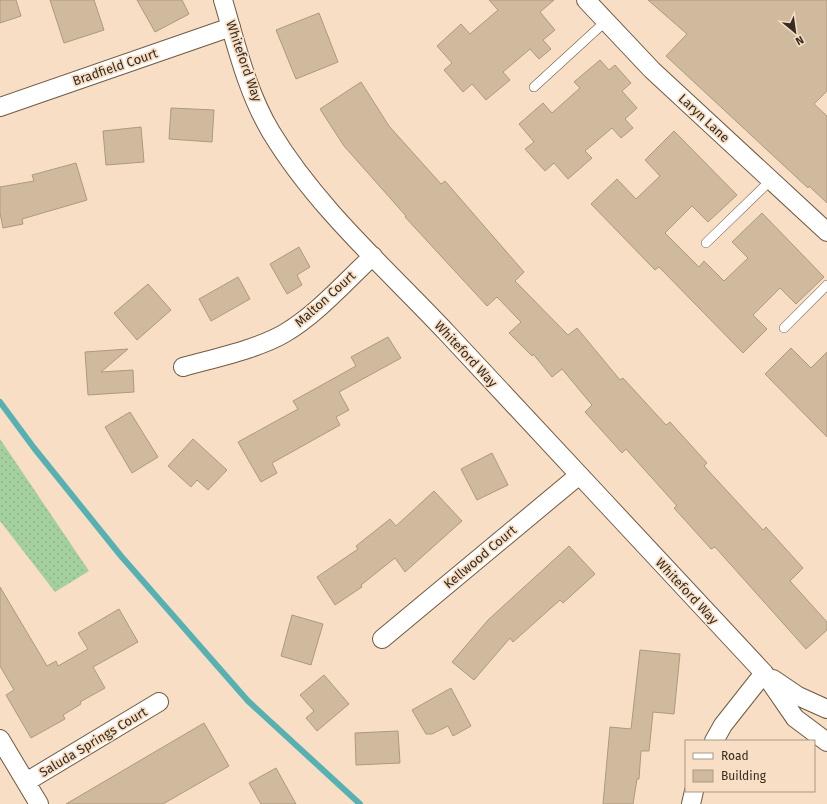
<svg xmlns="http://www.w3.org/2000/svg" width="827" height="804" viewBox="0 0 827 804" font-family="'Fira Sans',sans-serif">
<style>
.grass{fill:url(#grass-dots)}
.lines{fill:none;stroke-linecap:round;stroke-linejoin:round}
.stream{stroke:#57b1b2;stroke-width:6}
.building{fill:#d0ba9e;stroke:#ae997e}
.service-casing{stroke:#6f5a42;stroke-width:10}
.minor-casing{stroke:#6f5a42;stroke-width:20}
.service{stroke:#fff;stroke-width:9}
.minor{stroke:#fff;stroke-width:18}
.labels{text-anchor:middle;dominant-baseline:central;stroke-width:3.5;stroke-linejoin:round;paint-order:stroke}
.street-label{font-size:13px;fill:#352c21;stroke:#f8dec4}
</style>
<defs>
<pattern id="grass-dots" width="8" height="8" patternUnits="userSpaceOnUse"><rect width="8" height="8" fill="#a4d09f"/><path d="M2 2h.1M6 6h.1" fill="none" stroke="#8eb389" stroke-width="1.8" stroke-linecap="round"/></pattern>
</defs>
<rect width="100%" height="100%" fill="#f8dec4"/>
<path class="grass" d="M 0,439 L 89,571 L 55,592 L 0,521 Z"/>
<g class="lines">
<path class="stream" d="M 0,402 L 34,448 L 121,556 L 248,701 L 360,804"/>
</g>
<path class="building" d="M 0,0 L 16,0 L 21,16 L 0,23 Z
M 50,0 L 94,0 L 104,30 L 64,43 Z
M 137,0 L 182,0 L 189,14 L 155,32 Z
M 489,0 L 554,0 L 540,12 L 555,30 L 543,40 L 551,49 L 539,59 L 530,49 L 503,72 L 510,80 L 486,100 L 472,84 L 463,92 L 444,70 L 452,63 L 437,46 L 461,24 L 470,34 L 498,10 Z
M 648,0 L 827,0 L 827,91 L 814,104 L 827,116 L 827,203 L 809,186 L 808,188 L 666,56 L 687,34 Z
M 319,13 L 338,62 L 296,79 L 276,30 Z
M 600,60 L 609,70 L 615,65 L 631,83 L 622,91 L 637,108 L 625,119 L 633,128 L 621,138 L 612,128 L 585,151 L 592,158 L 568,179 L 554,163 L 545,171 L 525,149 L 534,142 L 519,124 L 543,103 L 552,113 L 580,88 L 574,82 Z
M 361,82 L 389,126 L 441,184 L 445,181 L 524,272 L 515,281 L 568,335 L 577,328 L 620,380 L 623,378 L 666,425 L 670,422 L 707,463 L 704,466 L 763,530 L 766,527 L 803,568 L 790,581 L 827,622 L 827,630 L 806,649 L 715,547 L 711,549 L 674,508 L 677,506 L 626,449 L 622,453 L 585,412 L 592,405 L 562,369 L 552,377 L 533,354 L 532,356 L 509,333 L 521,322 L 497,297 L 487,306 L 405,217 L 406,216 L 344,146 L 320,109 Z
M 171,108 L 214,110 L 212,142 L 169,139 Z
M 141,127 L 144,162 L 106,165 L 103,131 Z
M 674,131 L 737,195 L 708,222 L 692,206 L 665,233 L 699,267 L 704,261 L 724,281 L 748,258 L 732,242 L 762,213 L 824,277 L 796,304 L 780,288 L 753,315 L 767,329 L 743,353 L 659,267 L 655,270 L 591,204 L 617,179 L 636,199 L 660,176 L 645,160 Z
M 76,163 L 87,200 L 22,219 L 23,224 L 3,228 L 0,213 L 0,187 L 34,181 L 32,175 Z
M 299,247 L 310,267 L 297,275 L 302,285 L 287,294 L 270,264 Z
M 238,277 L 250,299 L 211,321 L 199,299 Z
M 148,284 L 171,310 L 137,340 L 114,313 Z
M 388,337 L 401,358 L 339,392 L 349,410 L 336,417 L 340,425 L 272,463 L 277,473 L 261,482 L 238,442 L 298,409 L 293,401 L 356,366 L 351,357 Z
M 791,348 L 811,368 L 827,352 L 827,437 L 765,374 Z
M 128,349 L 101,372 L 133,370 L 134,392 L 88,395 L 85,352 Z
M 130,412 L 158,457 L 132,473 L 105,427 Z
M 193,439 L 227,470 L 208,490 L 197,480 L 191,487 L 168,466 Z
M 492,453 L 508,485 L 477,500 L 461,469 Z
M 434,491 L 462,521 L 405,572 L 395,558 L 361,585 L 362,587 L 335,605 L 317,577 L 358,549 L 356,546 L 390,519 L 396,526 Z
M 569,546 L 595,574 L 563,603 L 560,600 L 513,642 L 510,638 L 474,680 L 452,662 L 488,620 Z
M 0,587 L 47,666 L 56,661 L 58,666 L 88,649 L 78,633 L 119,609 L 138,642 L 93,667 L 105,688 L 80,702 L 81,704 L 63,715 L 65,719 L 31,738 L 6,695 L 14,690 L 0,666 Z
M 292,615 L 323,624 L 311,665 L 281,656 Z
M 640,650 L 680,654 L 674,714 L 653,712 L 649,751 L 641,751 L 639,779 L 637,779 L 633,804 L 603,804 L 610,727 L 631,729 Z
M 324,675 L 349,704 L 317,731 L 306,718 L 314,711 L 300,695 Z
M 451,688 L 471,726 L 453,736 L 448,726 L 432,734 L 426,734 L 412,710 Z
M 204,723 L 229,766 L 163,804 L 66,804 Z
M 398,731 L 400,763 L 356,765 L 355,733 Z
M 276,768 L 296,804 L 261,804 L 249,783 Z"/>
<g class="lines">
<g class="service-casing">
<path id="service" d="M 534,87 L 606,21
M 706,243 L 771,180
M 784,328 L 827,285"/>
</g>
<g class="minor-casing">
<path id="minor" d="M 223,0 C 236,44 247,92 271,132 C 317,208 386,268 447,333 C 553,446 658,560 764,673 L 795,718 L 827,742
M 586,0 L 652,70 L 827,232
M 0,107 L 231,27
M 183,367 C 215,358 258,349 285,333 C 318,313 345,282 373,256
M 382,639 L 578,476
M 773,679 L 798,696 L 827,709
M 0,739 L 39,804
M 714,741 L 723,725 L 764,673
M 26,782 L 159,702
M 691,804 L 694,791"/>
</g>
<use href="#service" class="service"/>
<use href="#minor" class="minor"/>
</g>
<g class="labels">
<g class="street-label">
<text transform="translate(244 61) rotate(71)">Whiteford Way</text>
<text transform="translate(115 67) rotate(-19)">Bradfield Court</text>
<text transform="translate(704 118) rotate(43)">Laryn Lane</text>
<text transform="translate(325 299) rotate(-42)">Malton Court</text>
<text transform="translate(466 354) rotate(47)">Whiteford Way</text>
<text transform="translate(480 557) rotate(-40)">Kellwood Court</text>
<text transform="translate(687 591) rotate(47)">Whiteford Way</text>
<text transform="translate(93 742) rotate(-31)">Saluda Springs Court</text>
</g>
</g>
<rect x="685" y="740" width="130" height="52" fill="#f8dec4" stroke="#aa9783"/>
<rect x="693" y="753" width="20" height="6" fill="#ffffff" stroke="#aa9783"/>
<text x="721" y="760" font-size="12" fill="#352c21">Road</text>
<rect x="693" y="770" width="20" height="12" fill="#d0ba9e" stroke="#aa9783"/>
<text x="721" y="780" font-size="12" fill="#352c21">Building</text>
<g transform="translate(795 32) rotate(151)" stroke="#f8dec4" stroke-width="3" paint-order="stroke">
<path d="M0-3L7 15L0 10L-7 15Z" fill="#352c21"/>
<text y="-6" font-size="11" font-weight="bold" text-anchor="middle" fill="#352c21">N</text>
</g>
</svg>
